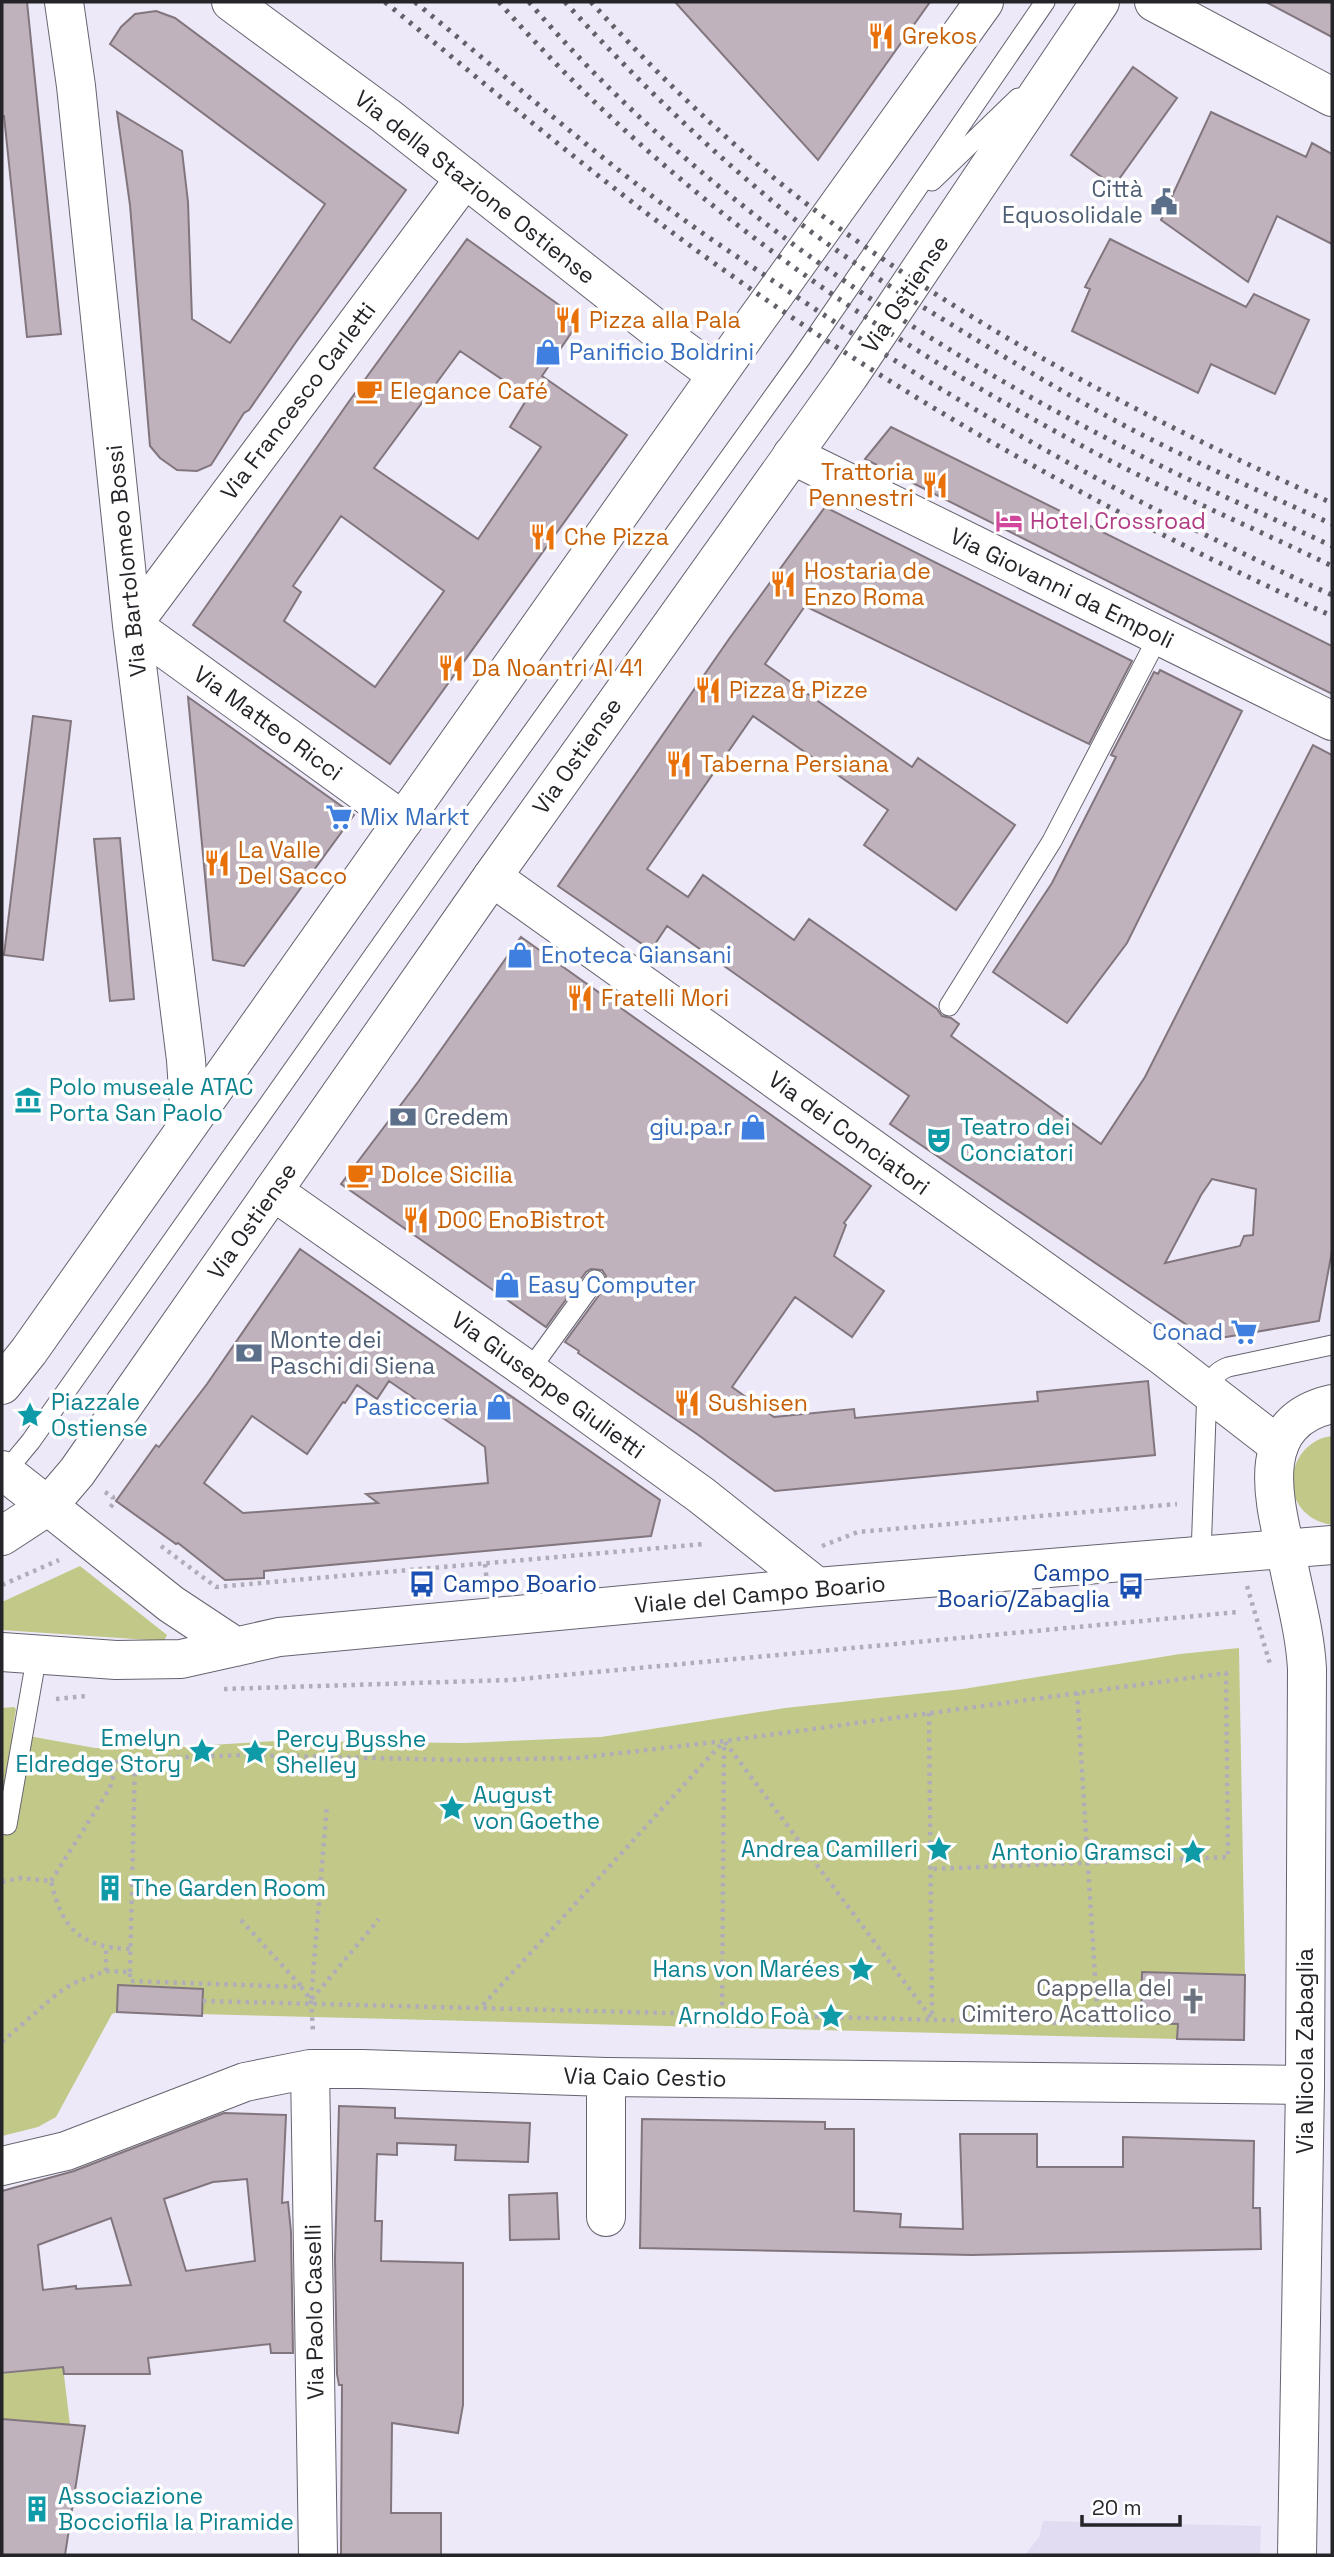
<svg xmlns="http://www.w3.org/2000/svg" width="1334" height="2557" viewBox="0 0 1334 2557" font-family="'Space Grotesk',sans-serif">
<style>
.built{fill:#e2dcf2}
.green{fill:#c2c988}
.building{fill:#c0b2bc;stroke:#82767e;stroke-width:2;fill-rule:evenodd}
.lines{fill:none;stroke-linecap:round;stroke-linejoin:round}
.lane-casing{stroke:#66636f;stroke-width:21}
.street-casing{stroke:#66636f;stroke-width:40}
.secondary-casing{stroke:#66636f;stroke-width:40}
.path{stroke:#b0adb9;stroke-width:4.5;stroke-dasharray:3.5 5;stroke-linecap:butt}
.lane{stroke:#fff;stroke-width:19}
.street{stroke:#fff;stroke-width:38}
.secondary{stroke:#fff;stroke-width:38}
.rail{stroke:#626068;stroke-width:5;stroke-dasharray:3.5 7;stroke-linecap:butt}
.labels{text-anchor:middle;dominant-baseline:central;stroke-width:7;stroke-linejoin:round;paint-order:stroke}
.food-label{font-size:23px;fill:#c56008;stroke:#fff;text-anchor:start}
.street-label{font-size:23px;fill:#252429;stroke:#fff}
.service-label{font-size:23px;fill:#4e5e75;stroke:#fff;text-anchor:start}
.shop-label{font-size:23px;fill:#366cbe;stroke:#fff;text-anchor:start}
.hotel-label{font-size:23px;fill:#b23c85;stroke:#fff;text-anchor:start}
.culture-label{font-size:23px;fill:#0d838f;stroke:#fff;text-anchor:start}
.transit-label{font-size:23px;fill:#164399;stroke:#fff;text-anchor:end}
.worship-label{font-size:23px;fill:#5b616d;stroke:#fff;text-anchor:end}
</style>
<rect width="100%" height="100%" fill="#ede9f8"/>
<path class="built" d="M 1043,2521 L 1261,2526 L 1260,2555 L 1025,2555 L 1039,2537 Z"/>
<path class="green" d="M 1332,1436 L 1332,1525 C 1323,1523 1315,1521 1307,1514 C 1278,1489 1295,1440 1332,1436 Z
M 80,1566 L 167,1635 L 164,1641 L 2,1630 L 2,1602 Z
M 1239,1648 L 1245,1975 L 1177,2039 L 117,2012 L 112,2014 L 56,2117 L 38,2127 L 2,2136 L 2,1708 L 14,1707 L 16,1709 L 12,1733 L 95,1748 L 162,1748 L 276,1741 L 465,1743 L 601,1737 L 785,1708 L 963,1689 L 1180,1654 Z
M 63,2367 L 70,2425 L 2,2419 L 2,2374 Z"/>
<path class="building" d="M 2,2 L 27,2 L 61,334 L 27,337 L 4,116 L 2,116 Z
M 675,2 L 930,2 L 818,160 Z
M 1266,2 L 1332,2 L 1332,37 Z
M 156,11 L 175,18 L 406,190 L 296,342 L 249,410 L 244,413 L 211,465 L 197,471 L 177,470 L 160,458 L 150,446 L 130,205 L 117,112 L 182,151 L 188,202 L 192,319 L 230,343 L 325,204 L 110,44 L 121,27 L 135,14 Z
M 1133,67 L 1177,98 L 1114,186 L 1071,155 Z
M 1211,112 L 1306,157 L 1312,143 L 1332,154 L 1332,244 L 1277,216 L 1248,282 L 1161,220 Z
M 467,239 L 580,320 L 542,376 L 627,435 L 390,764 L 193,625 L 350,400 ZM 460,351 L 528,397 L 510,427 L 541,447 L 478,539 L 374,468 ZM 341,516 L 444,591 L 375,687 L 284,621 L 301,592 L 293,586 Z
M 1110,239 L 1246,307 L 1254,294 L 1309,320 L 1275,394 L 1211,364 L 1198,393 L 1072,331 L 1090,289 L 1085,287 Z
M 891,427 L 1332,646 L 1332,694 L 865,459 Z
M 825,507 L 1132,661 L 1089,744 L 805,606 L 765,664 L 912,767 L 918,758 L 1015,825 L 956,910 L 864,845 L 888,810 L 753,716 L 647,869 L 688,897 L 703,875 L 794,940 L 809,919 L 937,1009 L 942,1016 L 951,1018 L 959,1024 L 951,1036 L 1101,1144 L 1145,1077 L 1313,745 L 1332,755 L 1332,1251 L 1319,1321 L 1209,1340 L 890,1124 L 909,1096 L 667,926 L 651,950 L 558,886 L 729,639 ZM 1212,1179 L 1256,1189 L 1253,1235 L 1244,1236 L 1240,1246 L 1165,1263 L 1201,1195 Z
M 1160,670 L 1242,711 L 1127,943 L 1067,1023 L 993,972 L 1052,883 L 1116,757 L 1111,755 L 1154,672 L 1158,674 Z
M 188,697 L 354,815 L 244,966 L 213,960 Z
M 33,716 L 71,721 L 43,960 L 4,955 Z
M 120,838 L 134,999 L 110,1001 L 94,839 Z
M 521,937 L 871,1186 L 844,1223 L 846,1225 L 834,1256 L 884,1291 L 852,1337 L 795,1297 L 732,1387 L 774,1417 L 854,1409 L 855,1418 L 1038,1401 L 1037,1392 L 1148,1381 L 1155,1455 L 775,1491 L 697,1434 L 578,1353 L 579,1351 L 565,1342 L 605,1287 L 606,1276 L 602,1270 L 591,1269 L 586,1272 L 546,1327 L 341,1184 L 418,1082 Z
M 300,1249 L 660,1500 L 651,1536 L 264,1571 L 264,1578 L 225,1580 L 178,1543 L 176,1544 L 116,1501 L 156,1445 L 159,1447 L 207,1384 ZM 389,1381 L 485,1447 L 488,1483 L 366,1494 L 378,1503 L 243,1513 L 204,1483 L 252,1416 L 307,1454 L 343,1402 L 345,1403 L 357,1385 L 377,1399 Z
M 1142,1972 L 1245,1975 L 1244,2040 L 1177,2039 L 1178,2024 L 1141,2023 Z
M 118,1985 L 203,1989 L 202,2016 L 117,2012 Z
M 339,2106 L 395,2108 L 395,2118 L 530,2123 L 528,2162 L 455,2160 L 456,2145 L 397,2143 L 397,2155 L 377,2154 L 375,2221 L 382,2221 L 381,2261 L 463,2263 L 463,2405 L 458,2433 L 392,2423 L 391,2513 L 441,2513 L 441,2555 L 341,2555 L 342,2385 L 339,2385 L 337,2374 L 335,2258 Z
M 224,2113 L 286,2115 L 282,2203 L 288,2202 L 291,2232 L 293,2353 L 271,2353 L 270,2344 L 148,2358 L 150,2374 L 64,2374 L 63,2367 L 2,2373 L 2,2191 L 74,2171 ZM 247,2179 L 255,2261 L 186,2271 L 164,2199 L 213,2182 ZM 111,2218 L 131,2285 L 76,2289 L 76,2286 L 43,2290 L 38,2245 Z
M 642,2119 L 825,2122 L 825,2129 L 854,2129 L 854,2211 L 901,2214 L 900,2227 L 963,2229 L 960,2134 L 1037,2134 L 1037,2167 L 1123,2167 L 1123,2137 L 1254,2141 L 1253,2208 L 1260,2208 L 1261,2249 L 972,2255 L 640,2248 Z
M 557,2193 L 559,2239 L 510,2240 L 509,2195 Z
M 2,2419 L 85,2426 L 65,2555 L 2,2555 Z"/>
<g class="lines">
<g class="lane-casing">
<path id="lane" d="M 932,181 L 1018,98
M 949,1006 L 1052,841 L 1159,635
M 529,1371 L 595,1280
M 2,1476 L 31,1441 L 467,823 L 801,358 L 1045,2
M 1201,1555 L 1207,1389 C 1212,1378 1217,1371 1228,1367 L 1332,1345
M 7,1825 L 37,1654"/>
</g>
<g class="street-casing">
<path id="street" d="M 64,2 L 76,86 L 132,625 L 186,1060 L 190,1121
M 792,455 L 1332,721
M 403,821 L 132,625 L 465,178
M 492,877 L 1160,1354 L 1279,1446
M 273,1191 L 529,1371 L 701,1495 L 817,1587
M 48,1506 L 171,1604 L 236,1647
M 2,1652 L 116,1660 L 181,1659 L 279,1637 L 817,1587 L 1332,1545
M 310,2069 L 318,2555
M 2,2166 L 66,2151 L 245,2082 L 310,2069 L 362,2069 L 606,2077 L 1305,2085
M 606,2217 L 606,2077"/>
</g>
<g class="secondary-casing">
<path id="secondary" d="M 231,2 L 386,116 L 679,347 L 717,375
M 1154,2 L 1332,97
M 2,1385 L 29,1351 L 754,323 L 984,2
M 2,1470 L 48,1506
M 2,1536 L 48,1506 L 77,1472 L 492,877 L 849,376 L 1100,2
M 1297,2555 L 1305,2085 L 1307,1669 C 1305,1631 1294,1594 1287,1557 C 1274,1500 1252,1422 1332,1404"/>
</g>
<path class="path" d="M 105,1492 L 113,1497 L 113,1504 L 109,1509
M 161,1546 L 216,1587 L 704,1544
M 822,1546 L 858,1532 L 1177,1504
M 485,1564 L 487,1583
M 2,1585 L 59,1560
M 1247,1586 L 1270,1664
M 224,1689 L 510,1680 L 1238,1612
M 56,1699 L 86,1696
M 929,1713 L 932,2019
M 725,1742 L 932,2019
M 51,1881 L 110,1788 L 118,1759 L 135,1759
M 2,1882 L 20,1878 L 51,1881 C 62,1929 80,1947 130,1949
M 241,1920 L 301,1986
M 106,1971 L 130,1972 L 130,1981 L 301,1987 L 311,2000 L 313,2032
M 130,1972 L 135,1759 L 244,1755 L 458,1760 L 578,1758 L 724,1741 L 1226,1673 L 1228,1857 L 931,1869
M 311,1999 L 327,1804
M 312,1999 L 379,1919
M 203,2001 L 1098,2024 L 1077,1692
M 483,2005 L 723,1742
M 722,2014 L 724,1742
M 2,2042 L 58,1993 L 74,1983 L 106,1971 L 106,1948"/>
<use href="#lane" class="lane"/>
<use href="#street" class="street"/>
<use href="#secondary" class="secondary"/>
<path class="rail" d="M 385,2 C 501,97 615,194 738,280 C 924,412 1125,522 1332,616
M 415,2 C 503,74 589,150 680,217 C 717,244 756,269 794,295 C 965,410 1144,510 1332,595
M 499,2 C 666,193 879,339 1103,457 C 1178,496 1256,529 1332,566
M 529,2 C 684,184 901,332 1112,441 C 1184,479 1259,512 1332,546
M 565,2 C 632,76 705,146 783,210 C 839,255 901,294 962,331 C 1016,364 1071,397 1127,427 C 1194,462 1263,493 1332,524
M 591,2 C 662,80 739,154 824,217 C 981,334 1155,423 1332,503"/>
</g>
<defs>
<g id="restaurant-bare" transform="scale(2.1)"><path d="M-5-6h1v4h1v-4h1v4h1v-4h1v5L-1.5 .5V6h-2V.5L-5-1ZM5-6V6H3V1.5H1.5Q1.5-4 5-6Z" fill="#e8710a" stroke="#fff" stroke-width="2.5" paint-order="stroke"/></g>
<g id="civic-bare" transform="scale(2.1)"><path d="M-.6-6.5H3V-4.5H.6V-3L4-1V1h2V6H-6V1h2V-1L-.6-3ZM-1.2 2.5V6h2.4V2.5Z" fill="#5c6f8a" stroke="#fff" stroke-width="2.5" paint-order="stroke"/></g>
<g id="shop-bare" transform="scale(2.1)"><path d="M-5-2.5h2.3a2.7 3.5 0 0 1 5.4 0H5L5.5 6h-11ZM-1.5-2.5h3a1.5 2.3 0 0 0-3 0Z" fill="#3f7fe0" stroke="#fff" stroke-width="2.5" paint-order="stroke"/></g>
<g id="cafe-bare" transform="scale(2.1)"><path d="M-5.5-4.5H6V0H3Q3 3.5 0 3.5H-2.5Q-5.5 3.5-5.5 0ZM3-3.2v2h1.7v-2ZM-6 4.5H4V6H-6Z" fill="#e8710a" stroke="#fff" stroke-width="2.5" paint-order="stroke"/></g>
<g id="hotel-bare" transform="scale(2.1)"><path d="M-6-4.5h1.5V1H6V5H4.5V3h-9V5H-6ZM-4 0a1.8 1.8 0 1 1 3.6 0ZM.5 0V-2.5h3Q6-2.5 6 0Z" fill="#d1479c" stroke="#fff" stroke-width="2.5" paint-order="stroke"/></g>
<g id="supermarket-bare" transform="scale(2.1)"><path d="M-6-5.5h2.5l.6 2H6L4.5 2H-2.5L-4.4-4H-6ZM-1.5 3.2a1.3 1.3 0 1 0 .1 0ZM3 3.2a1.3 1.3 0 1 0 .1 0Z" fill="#3f7fe0" stroke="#fff" stroke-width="2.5" paint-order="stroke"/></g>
<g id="museum-bare" transform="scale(2.1)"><path d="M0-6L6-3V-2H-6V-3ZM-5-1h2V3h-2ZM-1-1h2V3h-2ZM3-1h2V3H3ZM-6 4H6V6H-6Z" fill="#0f9aa8" stroke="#fff" stroke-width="2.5" paint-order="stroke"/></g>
<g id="bank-bare" transform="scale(2.1)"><path d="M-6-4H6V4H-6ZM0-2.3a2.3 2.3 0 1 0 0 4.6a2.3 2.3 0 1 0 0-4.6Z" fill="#5c6f8a" stroke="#fff" stroke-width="2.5" paint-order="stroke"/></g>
<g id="theatre-bare" transform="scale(2.1)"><path d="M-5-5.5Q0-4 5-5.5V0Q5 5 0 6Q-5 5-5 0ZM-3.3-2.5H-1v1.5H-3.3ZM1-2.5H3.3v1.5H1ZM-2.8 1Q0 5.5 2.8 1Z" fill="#0f9aa8" stroke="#fff" stroke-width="2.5" paint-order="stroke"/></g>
<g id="sight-bare" transform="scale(2.1)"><path d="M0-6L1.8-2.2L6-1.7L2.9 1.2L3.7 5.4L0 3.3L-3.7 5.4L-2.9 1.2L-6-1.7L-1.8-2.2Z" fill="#0f9aa8" stroke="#fff" stroke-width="2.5" paint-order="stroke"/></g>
<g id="bus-bare" transform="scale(2.1)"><path d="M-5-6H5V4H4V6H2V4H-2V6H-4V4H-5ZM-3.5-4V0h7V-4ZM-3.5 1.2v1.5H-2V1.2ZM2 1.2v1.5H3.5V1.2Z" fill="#1a4fb4" stroke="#fff" stroke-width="2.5" paint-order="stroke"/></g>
<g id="building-bare" transform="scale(2.1)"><path d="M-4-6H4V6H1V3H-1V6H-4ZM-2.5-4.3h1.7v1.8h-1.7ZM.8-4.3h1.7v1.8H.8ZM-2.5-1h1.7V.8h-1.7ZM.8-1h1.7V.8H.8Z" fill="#0f9aa8" stroke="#fff" stroke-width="2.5" paint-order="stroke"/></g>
<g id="church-bare" transform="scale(2.1)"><path d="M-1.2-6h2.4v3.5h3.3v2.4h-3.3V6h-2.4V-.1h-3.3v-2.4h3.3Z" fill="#6b7280" stroke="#fff" stroke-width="2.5" paint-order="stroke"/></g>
</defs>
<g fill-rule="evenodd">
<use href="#restaurant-bare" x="881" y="36"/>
<use href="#civic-bare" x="1164" y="202"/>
<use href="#restaurant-bare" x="568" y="320"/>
<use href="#shop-bare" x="548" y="352"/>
<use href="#cafe-bare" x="369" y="391"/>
<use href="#restaurant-bare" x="935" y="485"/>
<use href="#hotel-bare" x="1009" y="521"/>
<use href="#restaurant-bare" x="543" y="537"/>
<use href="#restaurant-bare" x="783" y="584"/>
<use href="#restaurant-bare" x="451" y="668"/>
<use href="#restaurant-bare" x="708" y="690"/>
<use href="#restaurant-bare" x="679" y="764"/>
<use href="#supermarket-bare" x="339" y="817"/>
<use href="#restaurant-bare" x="217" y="863"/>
<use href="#shop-bare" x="520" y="955"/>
<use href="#restaurant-bare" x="580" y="998"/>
<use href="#museum-bare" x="28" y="1100"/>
<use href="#bank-bare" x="403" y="1117"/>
<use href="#shop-bare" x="753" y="1127"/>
<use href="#theatre-bare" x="939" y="1140"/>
<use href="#cafe-bare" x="360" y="1175"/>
<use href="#restaurant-bare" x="416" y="1220"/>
<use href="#shop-bare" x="507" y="1285"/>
<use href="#supermarket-bare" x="1244" y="1332"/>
<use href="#bank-bare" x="249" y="1353"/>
<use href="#restaurant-bare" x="687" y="1403"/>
<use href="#shop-bare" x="499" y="1407"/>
<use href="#sight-bare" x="30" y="1415"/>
<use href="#bus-bare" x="422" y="1584"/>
<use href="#bus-bare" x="1131" y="1586"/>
<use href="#sight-bare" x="202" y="1751"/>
<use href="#sight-bare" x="255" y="1752"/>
<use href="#sight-bare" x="452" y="1808"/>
<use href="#sight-bare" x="939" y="1849"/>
<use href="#sight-bare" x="1193" y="1852"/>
<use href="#building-bare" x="110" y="1888"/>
<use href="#sight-bare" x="861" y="1969"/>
<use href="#church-bare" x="1193" y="2001"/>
<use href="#sight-bare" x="831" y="2016"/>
<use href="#building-bare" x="37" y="2509"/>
</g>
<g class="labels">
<g class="food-label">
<text x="902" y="36">Grekos</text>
<text x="589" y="320">Pizza alla Pala</text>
<text x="390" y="391">Elegance Café</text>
<text x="914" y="472" text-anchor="end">Trattoria<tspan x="914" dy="26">Pennestri</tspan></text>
<text x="564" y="537">Che Pizza</text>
<text x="804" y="571">Hostaria de<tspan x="804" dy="26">Enzo Roma</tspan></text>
<text x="472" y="668">Da Noantri Al 41</text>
<text x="729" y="690">Pizza &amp; Pizze</text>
<text x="700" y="764">Taberna Persiana</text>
<text x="238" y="850">La Valle<tspan x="238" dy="26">Del Sacco</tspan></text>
<text x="601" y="998">Fratelli Mori</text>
<text x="381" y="1175">Dolce Sicilia</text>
<text x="437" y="1220">DOC EnoBistrot</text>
<text x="708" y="1403">Sushisen</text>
</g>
<g class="street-label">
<text transform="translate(475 187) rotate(38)">Via della Stazione Ostiense</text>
<text transform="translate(905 294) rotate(-56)">Via Ostiense</text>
<text transform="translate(298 401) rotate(-53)">Via Francesco Carletti</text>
<text transform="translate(126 561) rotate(-96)">Via Bartolomeo Bossi</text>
<text transform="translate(1062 588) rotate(26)">Via Giovanni da Empoli</text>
<text transform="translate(268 723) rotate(36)">Via Matteo Ricci</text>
<text transform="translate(577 756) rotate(-55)">Via Ostiense</text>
<text transform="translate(849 1133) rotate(36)">Via dei Conciatori</text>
<text transform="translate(252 1221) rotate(-55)">Via Ostiense</text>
<text transform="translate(548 1385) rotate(36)">Via Giuseppe Giulietti</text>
<text transform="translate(760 1594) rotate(-5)">Viale del Campo Boario</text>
<text transform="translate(1305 2051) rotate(-90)">Via Nicola Zabaglia</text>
<text transform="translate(645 2077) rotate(1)">Via Caio Cestio</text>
<text transform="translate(314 2312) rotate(-91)">Via Paolo Caselli</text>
</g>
<g class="service-label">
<text x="1143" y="189" text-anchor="end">Città<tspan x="1143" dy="26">Equosolidale</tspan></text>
<text x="424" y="1117">Credem</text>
<text x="270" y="1340">Monte dei<tspan x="270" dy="26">Paschi di Siena</tspan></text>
</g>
<g class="shop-label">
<text x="569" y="352">Panificio Boldrini</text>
<text x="360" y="817">Mix Markt</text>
<text x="541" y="955">Enoteca Giansani</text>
<text x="732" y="1127" text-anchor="end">giu.pa.r</text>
<text x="528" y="1285">Easy Computer</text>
<text x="1223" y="1332" text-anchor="end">Conad</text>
<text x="478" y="1407" text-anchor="end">Pasticceria</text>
</g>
<g class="hotel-label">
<text x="1030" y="521">Hotel Crossroad</text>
</g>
<g class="culture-label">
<text x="49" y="1087">Polo museale ATAC<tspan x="49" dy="26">Porta San Paolo</tspan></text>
<text x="960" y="1127">Teatro dei<tspan x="960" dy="26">Conciatori</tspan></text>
<text x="51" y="1402">Piazzale<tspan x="51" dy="26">Ostiense</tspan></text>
<text x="181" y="1738" text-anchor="end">Emelyn<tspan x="181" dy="26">Eldredge Story</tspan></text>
<text x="276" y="1739">Percy Bysshe<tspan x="276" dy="26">Shelley</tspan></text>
<text x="473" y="1795">August<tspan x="473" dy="26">von Goethe</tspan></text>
<text x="918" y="1849" text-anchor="end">Andrea Camilleri</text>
<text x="1172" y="1852" text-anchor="end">Antonio Gramsci</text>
<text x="131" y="1888">The Garden Room</text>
<text x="840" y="1969" text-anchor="end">Hans von Marées</text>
<text x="810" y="2016" text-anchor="end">Arnoldo Foà</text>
<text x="58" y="2496">Associazione<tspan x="58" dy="26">Bocciofila la Piramide</tspan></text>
</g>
<g class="transit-label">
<text x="1110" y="1573">Campo<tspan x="1110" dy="26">Boario/Zabaglia</tspan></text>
<text x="443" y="1584" text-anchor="start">Campo Boario</text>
</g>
<g class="worship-label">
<text x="1172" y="1988">Cappella del<tspan x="1172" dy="26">Cimitero Acattolico</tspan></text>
</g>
</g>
<rect width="1334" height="2557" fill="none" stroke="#252429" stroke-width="7"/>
<path d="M1082 2515v10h98v-10" fill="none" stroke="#252429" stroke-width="3.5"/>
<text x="1092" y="2515" font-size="21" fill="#252429" stroke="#ffffff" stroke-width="5" paint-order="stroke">20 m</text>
</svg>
